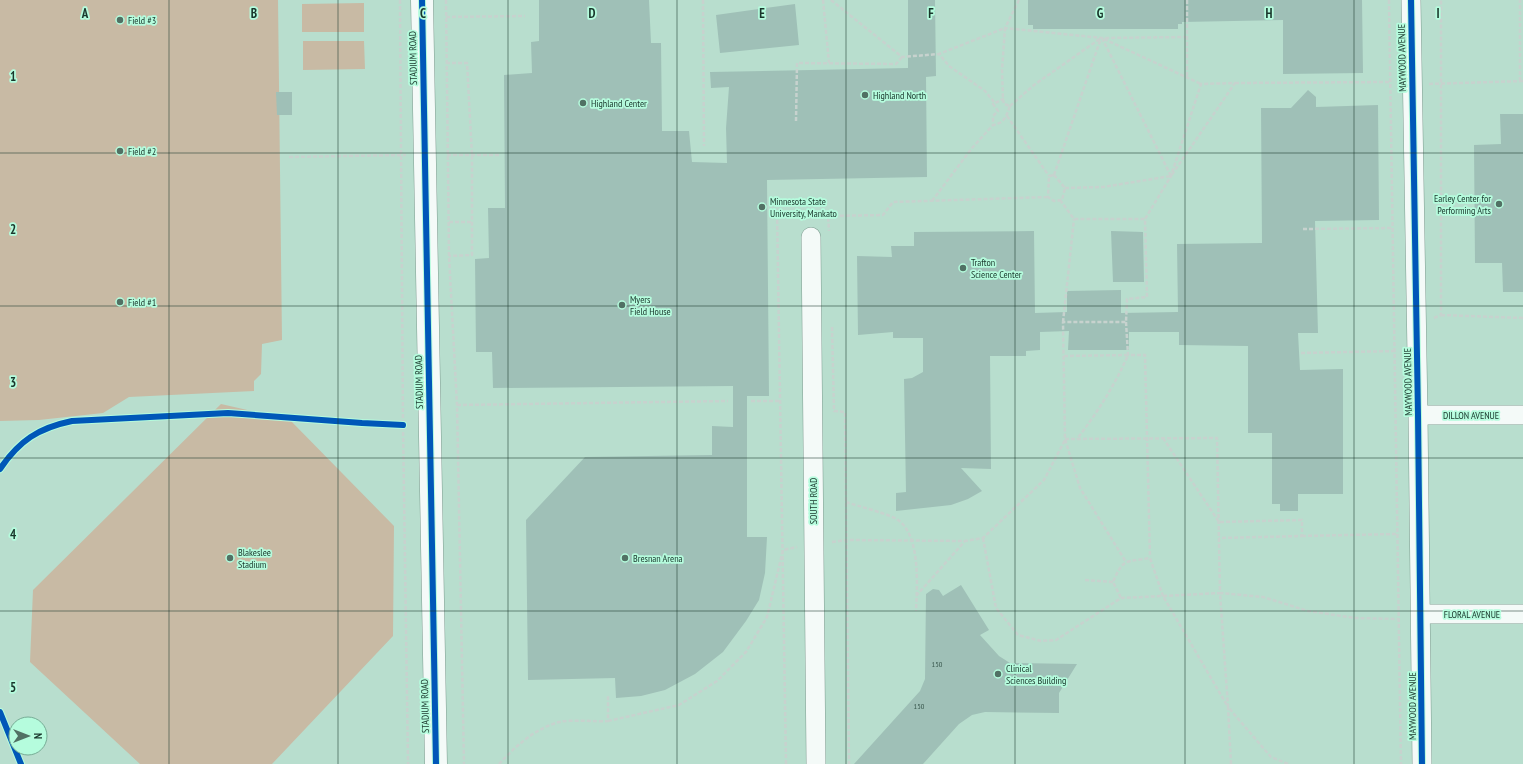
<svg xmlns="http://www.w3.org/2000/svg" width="1523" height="764" viewBox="0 0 1523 764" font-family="'PT Sans Narrow',sans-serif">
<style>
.green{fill:#c8baa4}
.building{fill:#9fc0b7}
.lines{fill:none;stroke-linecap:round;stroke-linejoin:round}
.minor-casing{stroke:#7d9b8f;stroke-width:20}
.tertiary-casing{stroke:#7d9b8f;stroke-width:23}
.path{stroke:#c7d2ce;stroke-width:2.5;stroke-dasharray:4 2;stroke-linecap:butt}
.minor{stroke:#f4faf8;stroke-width:19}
.tertiary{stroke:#f4faf8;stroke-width:22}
.cycleway-casing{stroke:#b5fcdd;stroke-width:8}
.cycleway{stroke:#0057b8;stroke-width:6}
.grid{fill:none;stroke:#19362b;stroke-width:1;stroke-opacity:0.55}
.poi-dot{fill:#517164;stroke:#b5fcdd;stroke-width:1.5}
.labels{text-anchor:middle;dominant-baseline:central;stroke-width:3.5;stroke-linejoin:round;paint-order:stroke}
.number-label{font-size:8px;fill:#3a584e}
.poi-label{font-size:10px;fill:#19362b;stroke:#b5fcdd;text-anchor:start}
.street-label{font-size:10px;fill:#19362b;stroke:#b5fcdd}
.grid-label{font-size:13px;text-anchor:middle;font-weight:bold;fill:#19362b;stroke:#b5fcdd;stroke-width:3.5;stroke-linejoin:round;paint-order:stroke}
</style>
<rect width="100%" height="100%" fill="#b8dece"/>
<path class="green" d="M 0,0 L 278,0 L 282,340 L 262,344 L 261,374 L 254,381 L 254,391 L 129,397 L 103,413 L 39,420 L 0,421 Z
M 364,3 L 364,32 L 302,32 L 302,4 Z
M 303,41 L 364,41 L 365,69 L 303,70 Z
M 221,404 L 290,420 L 394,526 L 393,636 L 272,764 L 140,764 L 30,662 L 33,590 Z"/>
<path class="building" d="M 539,0 L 649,0 L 651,43 L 661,43 L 662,131 L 689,131 L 692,162 L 727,163 L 726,128 L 729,87 L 711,88 L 710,72 L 908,68 L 908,0 L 935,0 L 936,76 L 926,77 L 927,177 L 767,180 L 769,396 L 747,396 L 747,537 L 767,537 L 765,573 L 759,600 L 746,621 L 723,652 L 695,674 L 665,690 L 641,696 L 616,698 L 615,678 L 528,680 L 526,520 L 585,457 L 712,455 L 712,426 L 733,427 L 733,386 L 493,388 L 492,352 L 476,352 L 475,259 L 489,258 L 488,208 L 505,208 L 504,75 L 532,73 L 531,42 L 539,41 Z
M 1028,0 L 1362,0 L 1363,73 L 1283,74 L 1283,20 L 1182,22 L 1182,24 L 1178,24 L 1178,29 L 1033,29 L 1033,25 L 1028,25 Z
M 795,4 L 799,45 L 720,53 L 716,15 Z
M 1308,90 L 1316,97 L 1316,107 L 1378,105 L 1379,220 L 1315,221 L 1318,333 L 1298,333 L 1300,370 L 1343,369 L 1343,494 L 1298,494 L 1298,511 L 1280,511 L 1280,504 L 1272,504 L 1272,433 L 1248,433 L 1248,346 L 1179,345 L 1179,332 L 1129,332 L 1129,350 L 1068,350 L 1069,331 L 1040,332 L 1040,350 L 1026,351 L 1026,356 L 990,356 L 991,469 L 961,468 L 982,491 L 968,499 L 951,505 L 896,511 L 896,493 L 906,492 L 904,379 L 912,378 L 923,372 L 923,338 L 893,338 L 893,332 L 858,335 L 857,256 L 892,257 L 891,246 L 914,246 L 914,232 L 1034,231 L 1035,313 L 1067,312 L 1067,291 L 1121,290 L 1121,313 L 1178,312 L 1177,244 L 1262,243 L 1261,108 L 1291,108 Z
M 276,92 L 292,92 L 292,115 L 277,115 Z
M 1500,114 L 1523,114 L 1523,292 L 1503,292 L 1502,263 L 1475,263 L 1474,145 L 1501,144 Z
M 1111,231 L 1143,232 L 1144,282 L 1113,282 Z
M 961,585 L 989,630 L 980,635 L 999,656 L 1010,663 L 1077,664 L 1059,693 L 1059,713 L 985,712 L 972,715 L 959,724 L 923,764 L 854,764 L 920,691 L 925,679 L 926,594 L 933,589 L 939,590 L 943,596 Z"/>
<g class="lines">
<g class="minor-casing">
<path id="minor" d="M 1411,0 L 1418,415 L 1422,764
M 811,237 L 816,764
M 1418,415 L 1523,415
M 1421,614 L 1523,614"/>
</g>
<g class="tertiary-casing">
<path id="tertiary" d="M 422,0 L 436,764"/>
</g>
<path class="path" d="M 400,0 L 403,425 L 408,764
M 446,0 L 449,256 L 457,405 L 464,764
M 703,0 L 704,146
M 823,0 L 829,63
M 831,0 L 902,57 L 939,54
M 1019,0 L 1005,28 L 1102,38 L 1187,37
M 1187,0 L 1187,78
M 1389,0 L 1401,764
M 446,17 L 525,16
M 1102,38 L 1171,176 L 1235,83 L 1201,84 L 1171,176 L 1145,219 L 1147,297 L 1127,299 L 1126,322 L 1063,322 L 1065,439 L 1080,488 L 1126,562
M 1104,39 L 1201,84
M 446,63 L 467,63 L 472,155 L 472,255 L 449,256
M 1520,81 L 1520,0
M 1235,83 L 1390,82
M 1429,84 L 1523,81
M 1003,99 L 1004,104 L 1010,106 C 1006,116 1005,123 993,125 L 993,116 L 998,111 L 993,104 Z
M 994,102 L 985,91 L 949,66 L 939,54 L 1005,28 L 1002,70 L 1003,99
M 1010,106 L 1034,85 L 1101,38
M 1007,116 L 1049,176
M 796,121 L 797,63 L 896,64 L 902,57
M 447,155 L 501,155
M 289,157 L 406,155
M 1054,175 L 1101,38
M 1054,175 L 1065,188 L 1062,200 L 1054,201 L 1048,197 L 1049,176 Z
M 1065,188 L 1103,187 L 1171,176
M 1060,200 L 1074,219 L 1145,219
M 932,201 L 972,148 L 993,125
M 828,216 L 883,215 L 893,202 L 1048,197
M 449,222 L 472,222
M 1303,229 L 1393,228
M 1441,315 L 1523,318
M 1434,318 L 1441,315 L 1441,0
M 1063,322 L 1074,219
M 1126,322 L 1128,355 L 1145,355 L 1150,557
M 832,327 L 834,411 L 845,412 L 849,764
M 1301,353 L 1395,351
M 1064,356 L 1128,355 C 1115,385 1097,413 1077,439
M 751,401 L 780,401
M 457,405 L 728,401
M 1163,438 L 1219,522 L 1302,520 L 1302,536 L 1219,538
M 1065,439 L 1217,438 L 1220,593 L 1163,596 L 1228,707 L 1231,764
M 846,502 C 857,506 890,514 898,520 C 921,536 917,587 916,611
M 1302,536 L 1397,534
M 983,538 L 996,608 L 1018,635 L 1041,641 L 1056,640 L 1121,598 L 1163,596 L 1150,558 C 1126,562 1123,558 1113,582 L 1121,598
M 832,542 L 846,540 L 965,541 L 983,538 L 1044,480 L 1065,440
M 1085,580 L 1113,582
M 916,596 L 965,541
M 608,721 L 679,705 L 717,681 L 746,652 L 767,617 L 783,550 L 797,547
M 499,764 C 516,746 534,729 559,722 C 572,719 594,722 608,721 L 608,695
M 786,764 L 777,211 L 828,216 L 829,231
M 1288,764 L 1271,757 L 1228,707 L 1220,593 L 1263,597 L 1308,611 L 1355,618 L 1398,619"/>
<use href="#minor" class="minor"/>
<use href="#tertiary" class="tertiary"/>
<g class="cycleway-casing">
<path id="cycleway" d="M 422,0 L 436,764
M 1411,0 L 1418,415 L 1422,764
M 0,469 C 19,441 38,428 72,421 L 228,413 L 362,423 L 403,425
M 0,712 L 21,764"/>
</g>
<use href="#cycleway" class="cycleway"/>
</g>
<path class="grid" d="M 169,0 L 169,764M 338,0 L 338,764M 508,0 L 508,764M 677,0 L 677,764M 846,0 L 846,764M 1015,0 L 1015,764M 1185,0 L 1185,764M 1354,0 L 1354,764M 0,153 L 1523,153M 0,306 L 1523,306M 0,458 L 1523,458M 0,611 L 1523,611"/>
<g class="poi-dot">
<circle cx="120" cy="20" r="4"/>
<circle cx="865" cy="95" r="4"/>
<circle cx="583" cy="103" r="4"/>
<circle cx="120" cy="151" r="4"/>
<circle cx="1499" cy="204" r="4"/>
<circle cx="762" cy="207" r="4"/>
<circle cx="963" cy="268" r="4"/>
<circle cx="120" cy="302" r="4"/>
<circle cx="622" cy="305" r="4"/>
<circle cx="230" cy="558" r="4"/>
<circle cx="625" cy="558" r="4"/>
<circle cx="998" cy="674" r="4"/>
</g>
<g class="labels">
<g class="number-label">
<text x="937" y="664">150</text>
<text x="919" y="706">150</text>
</g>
<g class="poi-label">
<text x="128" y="20">Field #3</text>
<text x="873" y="95">Highland North</text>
<text x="591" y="103">Highland Center</text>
<text x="128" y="151">Field #2</text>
<text x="1491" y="198" text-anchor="end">Earley Center for<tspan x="1491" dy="12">Performing Arts</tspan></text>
<text x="770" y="201">Minnesota State<tspan x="770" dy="12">University, Mankato</tspan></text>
<text x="971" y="262">Trafton<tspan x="971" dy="12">Science Center</tspan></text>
<text x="630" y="299">Myers<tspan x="630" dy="12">Field House</tspan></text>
<text x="128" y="302">Field #1</text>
<text x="238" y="552">Blakeslee<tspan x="238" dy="12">Stadium</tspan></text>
<text x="633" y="558">Bresnan Arena</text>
<text x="1006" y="668">Clinical<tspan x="1006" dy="12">Sciences Building</tspan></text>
</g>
<g class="street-label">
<text transform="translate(413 58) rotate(-91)">STADIUM ROAD</text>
<text transform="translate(1402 58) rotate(-91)">MAYWOOD AVENUE</text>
<text transform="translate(419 382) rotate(-91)">STADIUM ROAD</text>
<text transform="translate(1408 382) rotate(-91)">MAYWOOD AVENUE</text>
<text x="1471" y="415">DILLON AVENUE</text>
<text transform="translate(813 501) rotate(-90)">SOUTH ROAD</text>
<text x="1472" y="614">FLORAL AVENUE</text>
<text transform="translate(425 706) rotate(-91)">STADIUM ROAD</text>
<text transform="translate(1412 706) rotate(-90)">MAYWOOD AVENUE</text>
</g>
</g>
<g class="grid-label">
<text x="85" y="18">A</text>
<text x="254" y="18">B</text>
<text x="423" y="18">C</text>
<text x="592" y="18">D</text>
<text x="762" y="18">E</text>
<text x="931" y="18">F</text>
<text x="1100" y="18">G</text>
<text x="1269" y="18">H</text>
<text x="1438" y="18">I</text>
<text x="13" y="81">1</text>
<text x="13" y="234">2</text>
<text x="13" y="387">3</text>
<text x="13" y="539">4</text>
<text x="13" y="692">5</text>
</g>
<g transform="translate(28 736) rotate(90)"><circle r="19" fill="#b5fcdd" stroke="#77ad96"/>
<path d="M0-3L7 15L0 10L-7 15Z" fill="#517164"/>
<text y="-6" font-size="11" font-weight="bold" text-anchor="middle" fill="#19362b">N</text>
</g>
</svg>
